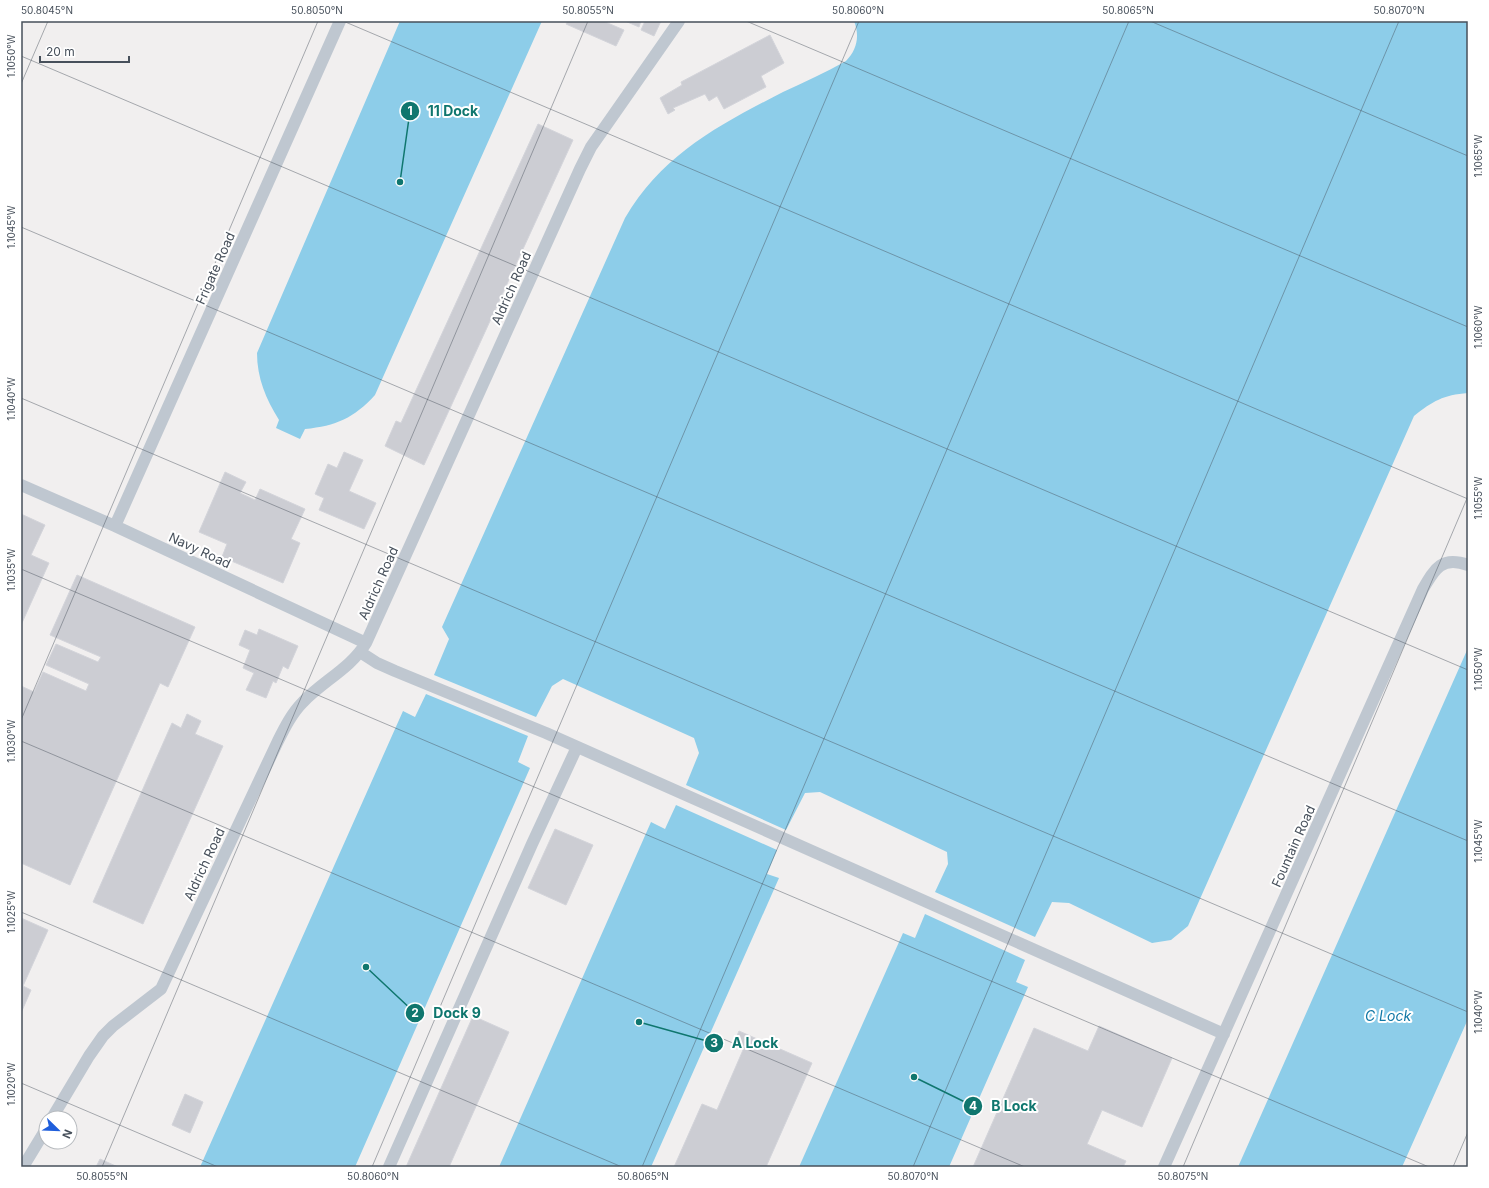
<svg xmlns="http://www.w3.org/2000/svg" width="1489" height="1188" viewBox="0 0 1489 1188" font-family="Inter,sans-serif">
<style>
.water{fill:#8dcde9}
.building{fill:#cccdd3;stroke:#d3d4da}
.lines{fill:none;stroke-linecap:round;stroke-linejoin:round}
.lane{stroke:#bfc7d0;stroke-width:12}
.ticks{fill:none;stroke:#47505b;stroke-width:1;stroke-opacity:0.45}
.labels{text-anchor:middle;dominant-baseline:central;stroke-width:4;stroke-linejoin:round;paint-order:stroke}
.street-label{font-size:13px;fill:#47505b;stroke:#fff}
.water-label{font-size:14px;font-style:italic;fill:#1177a5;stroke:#fff}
.leader{fill:none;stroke:#0f766e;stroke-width:1.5}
.callout-dot{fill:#0f766e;stroke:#fff;stroke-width:1.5}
.mark-label{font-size:12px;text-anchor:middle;font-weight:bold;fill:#fff}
.callout-label{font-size:14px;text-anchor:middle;font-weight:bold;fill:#0f766e;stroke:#fff;stroke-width:4;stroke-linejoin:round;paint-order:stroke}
.neatline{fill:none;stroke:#47505b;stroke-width:1.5}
.ticks-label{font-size:10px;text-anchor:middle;fill:#47505b}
</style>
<rect width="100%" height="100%" fill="#f1efef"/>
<path class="water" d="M 400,21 L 542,21 L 375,395 C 354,418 336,426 305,429 L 300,439 L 276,428 L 279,420 C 266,399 257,378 257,353 Z
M 854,21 L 1468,21 L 1468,393 C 1443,395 1433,401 1414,416 L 1188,926 L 1171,940 L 1152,943 L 1069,903 L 1052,902 L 1035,937 L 935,892 L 948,864 L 947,852 L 820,792 L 805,793 L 786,830 L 686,785 L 699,753 L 694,738 L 563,679 L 552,686 L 536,717 L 434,675 L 449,639 L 442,627 L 625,218 C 663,154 719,125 783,92 C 804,82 825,73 846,61 C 857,50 860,36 854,21 Z
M 1468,648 L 1468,1019 L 1402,1167 L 1238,1167 Z
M 426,694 L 528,736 L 518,762 L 530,768 L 355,1167 L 200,1167 L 403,711 L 415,717 Z
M 676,805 L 777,850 L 767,874 L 779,878 L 651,1167 L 499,1167 L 651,822 L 665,829 Z
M 925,914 L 1025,960 L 1016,982 L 1028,987 L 949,1167 L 799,1167 L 903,933 L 915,938 Z"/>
<path class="building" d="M 568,21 L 603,21 L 624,30 L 616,46 L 566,24 Z
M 625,21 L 641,21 L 639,27 Z
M 645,21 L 661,21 L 654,36 L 641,30 Z
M 770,35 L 784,63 L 761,76 L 766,87 L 724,109 L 717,96 L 709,101 L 705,94 L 673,108 L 675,110 L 668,114 L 660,98 L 682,85 L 681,82 Z
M 538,124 L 573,140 L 424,465 L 385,446 L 396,421 L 401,423 Z
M 344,452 L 363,460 L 349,491 L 376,503 L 364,529 L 319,510 L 324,498 L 315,494 L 328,464 L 337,468 Z
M 225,472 L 246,482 L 240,493 L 255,500 L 260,489 L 305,509 L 291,539 L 300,543 L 283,583 L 222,557 L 227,544 L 199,532 Z
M 21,514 L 45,525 L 31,555 L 49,563 L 21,625 Z
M 77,575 L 195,627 L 168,687 L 160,683 L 70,885 L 21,863 L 21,686 L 34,692 L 43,672 L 86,691 L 89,684 L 46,665 L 56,644 L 98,662 L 101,657 L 50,635 Z
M 259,629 L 298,646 L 288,669 L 283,666 L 276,683 L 273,681 L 266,698 L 246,690 L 254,673 L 243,668 L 250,650 L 239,645 L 245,630 L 257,635 Z
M 187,714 L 201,721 L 195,734 L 223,746 L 143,924 L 93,902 L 172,723 L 181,728 Z
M 555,829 L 593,845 L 566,905 L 528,888 Z
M 21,918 L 48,930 L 23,986 L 31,990 L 21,1013 Z
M 473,1016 L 509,1032 L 449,1167 L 406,1167 Z
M 1099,1026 L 1172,1058 L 1142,1127 L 1102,1110 L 1087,1144 L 1126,1161 L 1123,1167 L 973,1167 L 1034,1028 L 1088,1051 Z
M 739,1031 L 812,1063 L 766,1167 L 674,1167 L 702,1104 L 717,1110 L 743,1050 L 733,1045 Z
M 185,1094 L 203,1102 L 190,1133 L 172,1125 Z
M 100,1159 L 118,1167 L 96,1167 Z"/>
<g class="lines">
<path class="lane" d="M 21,485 L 115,526 L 366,643
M 115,526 L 340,21
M 360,652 L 377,663 L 395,671 L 546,733 L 1224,1034
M 52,1118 L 89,1056 L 103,1036 L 113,1026 L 161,989 L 278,741 C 285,727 292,713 303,702 C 323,681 351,668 366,643 L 580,169 L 591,147 L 679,21
M 23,1167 L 46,1129
M 389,1167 L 532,844 L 577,747
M 1164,1167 L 1423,589 C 1435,568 1442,556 1468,565"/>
</g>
<path class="ticks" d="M 343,21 L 1468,499M 746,21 L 1468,327M 1150,21 L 1468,156M 21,56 L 1468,670M 21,84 L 48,21M 21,227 L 1468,841M 21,398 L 1468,1012M 21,569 L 1429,1167M 21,720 L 318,21M 21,741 L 1025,1167M 21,912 L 622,1167M 21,1083 L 218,1167M 102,1167 L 588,21M 372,1167 L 859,21M 642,1167 L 1129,21M 913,1167 L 1399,21M 1183,1167 L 1468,496M 1453,1167 L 1468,1132"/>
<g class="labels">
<g class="street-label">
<text transform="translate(215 268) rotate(-66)">Frigate Road</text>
<text transform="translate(511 288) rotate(-66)">Aldrich Road</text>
<text transform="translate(200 550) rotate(25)">Navy Road</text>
<text transform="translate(378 583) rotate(-66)">Aldrich Road</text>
<text transform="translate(1293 846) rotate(-66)">Fountain Road</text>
<text transform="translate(204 864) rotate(-65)">Aldrich Road</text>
</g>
<g class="water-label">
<text x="1388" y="1015">C Lock</text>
</g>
</g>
<path class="leader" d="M400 182L410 111M366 967L415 1013M639 1022L714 1043M914 1077L973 1106"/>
<g class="callout-dot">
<circle cx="400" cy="182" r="4"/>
<circle cx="366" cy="967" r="4"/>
<circle cx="639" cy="1022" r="4"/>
<circle cx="914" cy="1077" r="4"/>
<circle cx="410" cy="111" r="10"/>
<circle cx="415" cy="1013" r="10"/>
<circle cx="714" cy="1043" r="10"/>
<circle cx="973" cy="1106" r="10"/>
</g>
<g class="mark-label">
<text x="410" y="115">1</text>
<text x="415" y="1017">2</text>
<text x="714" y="1047">3</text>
<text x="973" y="1110">4</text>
</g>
<g class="callout-label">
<text x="453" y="116">11 Dock</text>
<text x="457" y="1018">Dock 9</text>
<text x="755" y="1048">A Lock</text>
<text x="1014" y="1111">B Lock</text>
</g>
<rect width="1489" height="1188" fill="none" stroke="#ffffff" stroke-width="44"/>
<g transform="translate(58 1130) rotate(113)"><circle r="19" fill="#ffffff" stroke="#b5b9bd"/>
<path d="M0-3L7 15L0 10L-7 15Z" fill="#1f5edb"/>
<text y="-6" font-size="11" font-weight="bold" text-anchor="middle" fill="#47505b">N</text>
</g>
<path d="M40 56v6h89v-6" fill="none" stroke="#47505b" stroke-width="2"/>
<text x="46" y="56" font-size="12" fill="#47505b" stroke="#ffffff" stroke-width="3" paint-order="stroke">20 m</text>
<rect x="22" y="22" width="1445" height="1144" class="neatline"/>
<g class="ticks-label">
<text x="47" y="14">50.8045°N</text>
<text x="317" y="14">50.8050°N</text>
<text x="588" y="14">50.8055°N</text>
<text x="858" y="14">50.8060°N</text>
<text x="1128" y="14">50.8065°N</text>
<text x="1399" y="14">50.8070°N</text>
<text transform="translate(11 56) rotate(-90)" y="4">1.1050°W</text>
<text transform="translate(1478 156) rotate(-90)" y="4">1.1065°W</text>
<text transform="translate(11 227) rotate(-90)" y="4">1.1045°W</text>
<text transform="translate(1478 327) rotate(-90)" y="4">1.1060°W</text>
<text transform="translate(11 399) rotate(-90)" y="4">1.1040°W</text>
<text transform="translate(1478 498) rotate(-90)" y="4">1.1055°W</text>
<text transform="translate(11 570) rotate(-90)" y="4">1.1035°W</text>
<text transform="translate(1478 669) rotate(-90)" y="4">1.1050°W</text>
<text transform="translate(11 741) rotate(-90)" y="4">1.1030°W</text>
<text transform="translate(1478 841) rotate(-90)" y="4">1.1045°W</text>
<text transform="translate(11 912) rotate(-90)" y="4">1.1025°W</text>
<text transform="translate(1478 1012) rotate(-90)" y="4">1.1040°W</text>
<text transform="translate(11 1084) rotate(-90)" y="4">1.1020°W</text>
<text x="102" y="1180">50.8055°N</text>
<text x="373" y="1180">50.8060°N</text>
<text x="643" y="1180">50.8065°N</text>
<text x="913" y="1180">50.8070°N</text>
<text x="1183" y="1180">50.8075°N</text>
</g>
</svg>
